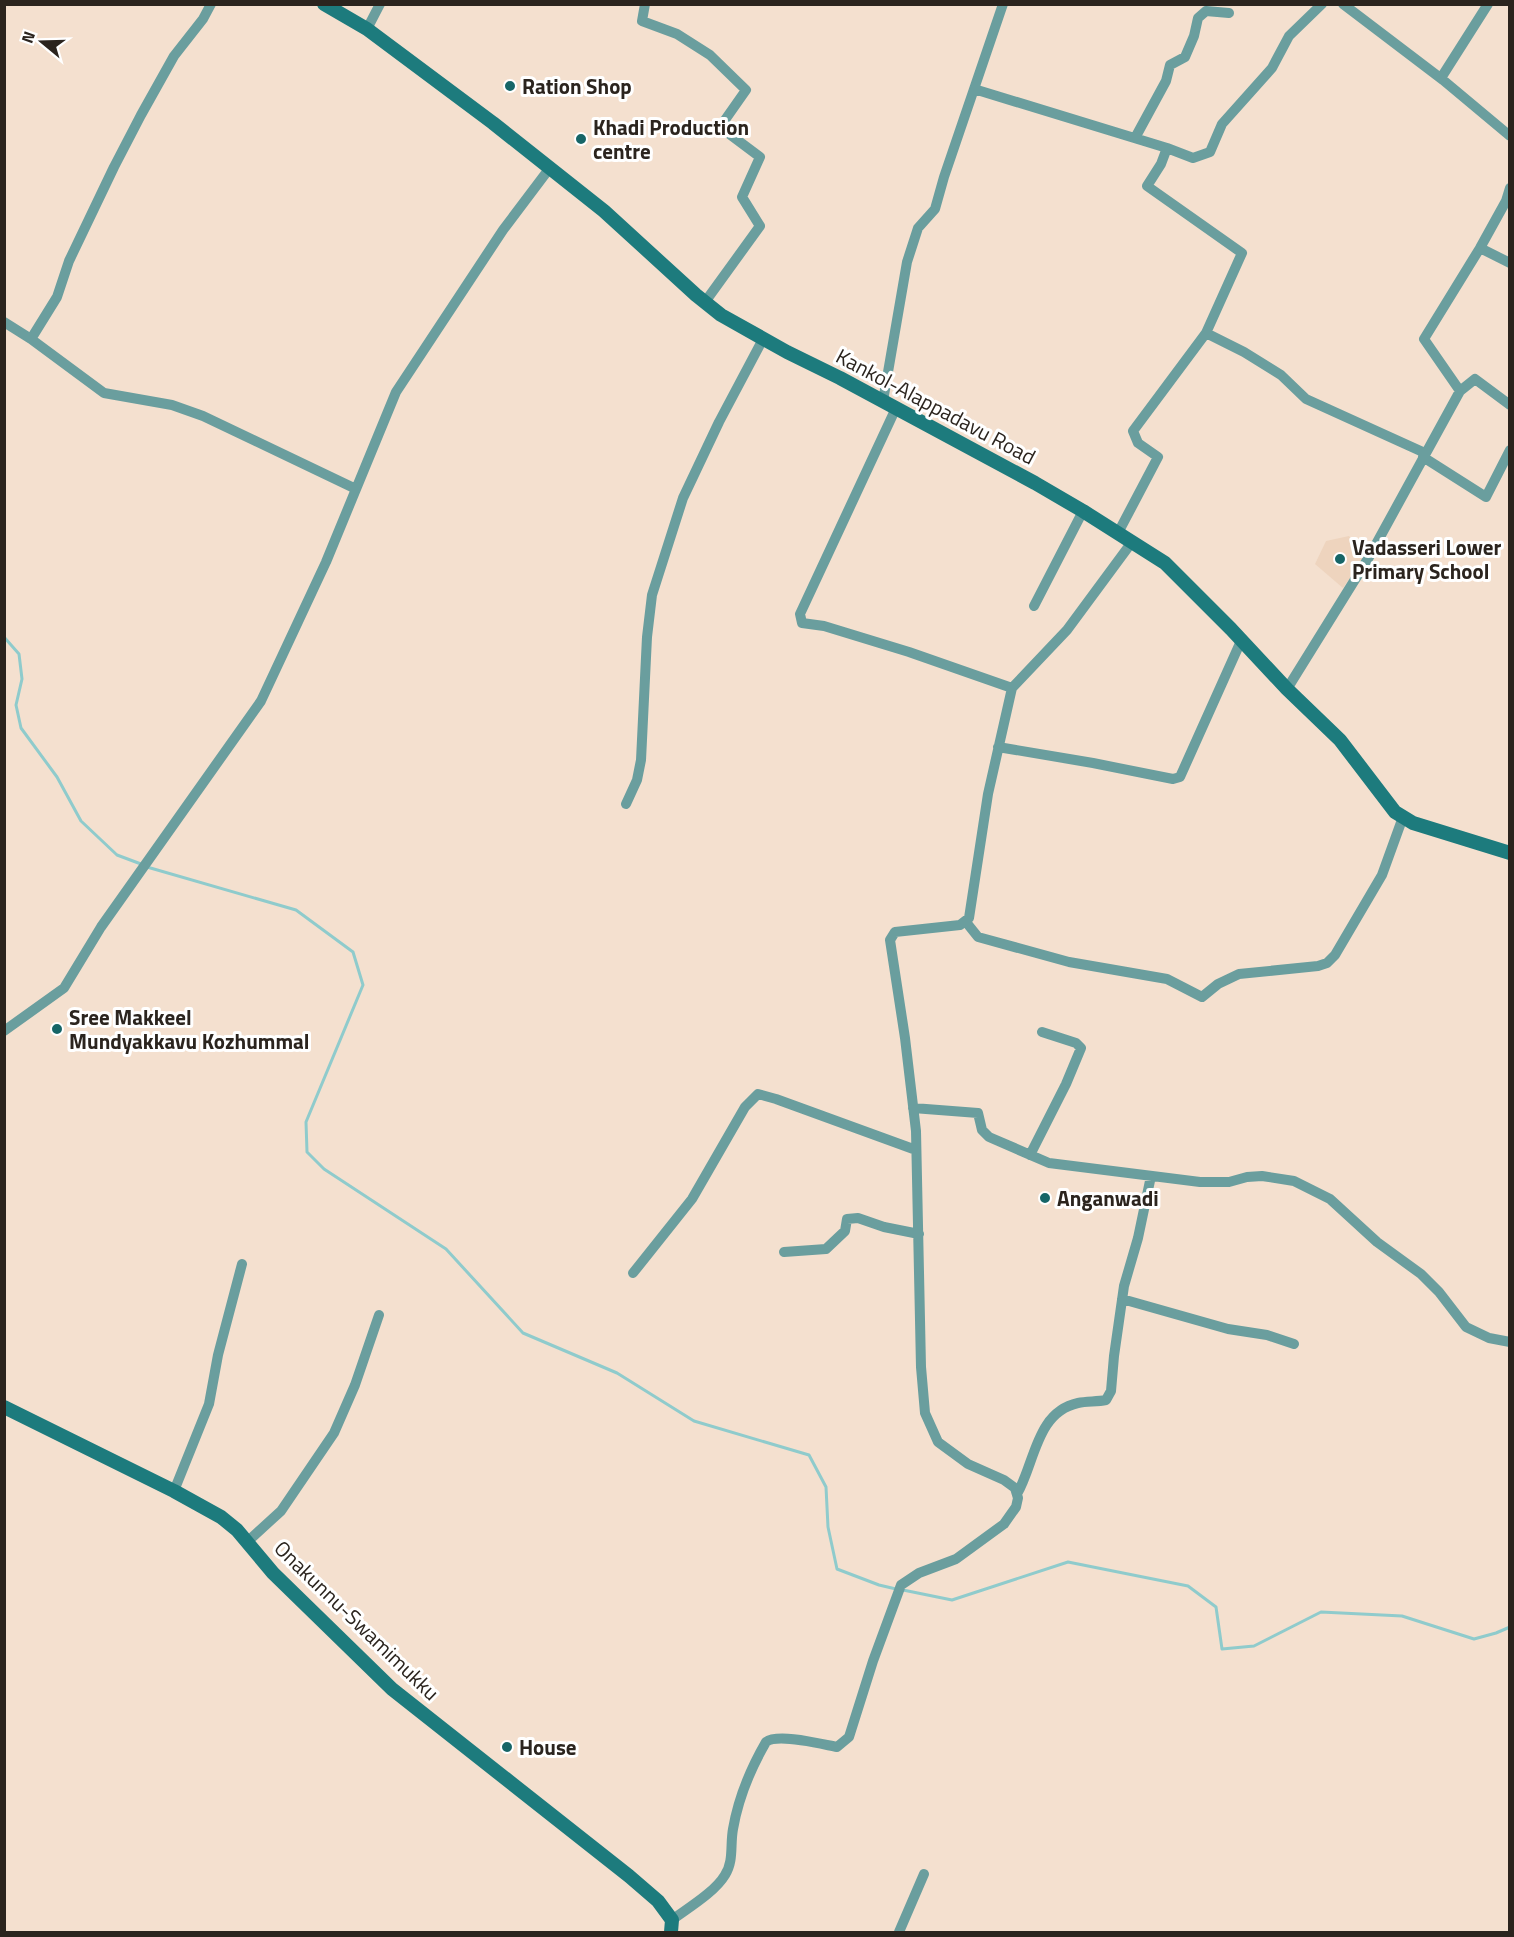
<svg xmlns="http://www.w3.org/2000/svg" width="1514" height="1937" viewBox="0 0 1514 1937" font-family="'Titillium Web',sans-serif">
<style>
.built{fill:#eed4be}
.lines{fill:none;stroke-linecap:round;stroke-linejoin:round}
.stream{stroke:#8fcbcc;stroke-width:3}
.street{stroke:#6a9e9e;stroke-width:10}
.secondary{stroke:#1d7b7d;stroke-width:14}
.poi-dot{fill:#166567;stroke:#fff;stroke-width:2}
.labels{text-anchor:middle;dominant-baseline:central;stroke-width:6;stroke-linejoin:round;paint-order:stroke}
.poi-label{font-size:21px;font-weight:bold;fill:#2b241e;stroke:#fff;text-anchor:start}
.street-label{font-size:21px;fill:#2b241e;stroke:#fff}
</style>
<rect width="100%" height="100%" fill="#f4e0cf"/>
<path class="built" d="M 1349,536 L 1366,554 L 1343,588 L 1315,564 L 1326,541 Z"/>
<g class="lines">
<path class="stream" d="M 4,637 L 19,654 L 22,679 L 16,705 L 21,728 L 57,777 L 81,821 L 117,855 L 141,864
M 147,867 L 296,910 L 353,952 L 363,985 L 306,1122 L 307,1152 L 324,1169 L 446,1249 L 523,1333 L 617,1373 L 694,1421 L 809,1455 L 826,1487 L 828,1527 L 837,1569 L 879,1585 L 896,1589
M 903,1590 L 952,1600 L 1068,1562 L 1188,1586 L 1216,1607 L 1222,1649 L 1254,1646 L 1321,1612 L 1402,1616 L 1474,1639 L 1496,1633 L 1510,1627"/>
<path class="street" d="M 645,4 L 642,21 L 677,34 L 710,55 L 746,90 L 720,127 L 760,157 L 742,197 L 760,226 L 705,302
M 1343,4 L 1443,80 L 1510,136
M 367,29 L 380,4
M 1441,78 L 1488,4
M 974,89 L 1167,148
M 1135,138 L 1166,81 L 1170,65 L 1185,57 L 1194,36 L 1198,18 L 1206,11 L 1229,13
M 1480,248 L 1510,263
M 4,322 L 31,339 L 57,297 L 69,261 L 114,167 L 141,115 L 174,56 L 203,19 L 211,4
M 1206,333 L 1242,253 L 1147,186 L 1161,164 L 1167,148 L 1193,158 L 1210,152 L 1222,124 L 1272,68 L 1289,36 L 1322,4
M 31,339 L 104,393 L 172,405 L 203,416 L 356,489
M 1460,391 L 1475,379 L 1510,405
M 883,401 L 907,262 L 918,228 L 935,209 L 944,177 L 1003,4
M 896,408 L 800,614 L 802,623 L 824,626 L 909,652 L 1012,688
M 1423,457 L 1486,497 L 1510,450
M 1118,533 L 1158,457 L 1138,443 L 1133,431 L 1206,333 L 1244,352 L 1281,375 L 1306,399 L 1425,453
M 1034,606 L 1083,511
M 1287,689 L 1369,557 L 1460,391 L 1424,339 L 1480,248 L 1506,201 L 1510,188
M 998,747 L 1093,763 L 1173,779 L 1180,777 L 1241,641
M 626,804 L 637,780 L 641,760 L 647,637 L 652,595 L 683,498 L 719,422 L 763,339
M 966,922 L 978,937 L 1069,962 L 1167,979 L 1202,997 L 1218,984 L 1239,974 L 1318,966 L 1327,963 L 1335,955 L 1382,875 L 1403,817
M 4,1031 L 64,988 L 101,927 L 261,701 L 326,562 L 396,392 L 503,230 L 549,169
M 913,1108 L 978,1113 L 982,1130 L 989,1137 L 1049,1163 L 1200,1182 L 1229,1182 L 1247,1177 L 1262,1176 L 1294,1181 L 1330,1199 L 1377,1242 L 1421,1274 L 1439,1292 L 1466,1327 L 1489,1338 L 1510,1342
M 1030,1155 L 1066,1084 L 1081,1048 L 1076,1043 L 1042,1032
M 784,1252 L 826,1249 L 845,1231 L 847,1219 L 858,1218 L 884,1227 L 919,1234
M 633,1273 L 692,1199 L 745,1107 L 758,1094 L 776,1099 L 916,1150
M 1122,1299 L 1228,1329 L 1267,1335 L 1294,1344
M 174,1491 L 209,1404 L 218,1355 L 242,1264
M 1017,1494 C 1035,1463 1036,1412 1078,1403 C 1087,1401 1097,1402 1106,1400 L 1111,1391 L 1114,1356 L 1124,1286 L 1138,1238 L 1151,1176
M 247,1542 L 281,1511 L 334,1433 L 355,1385 L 379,1315
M 672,1920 C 688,1908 715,1892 725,1875 C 734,1861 730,1845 733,1829 C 738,1800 751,1768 766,1742 C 778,1733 821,1744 837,1747 L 849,1737 L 873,1661 L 901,1585 L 919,1573 L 956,1559 L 1004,1524 L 1016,1507 L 1018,1498 L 1015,1488 L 1004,1480 L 968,1464 L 938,1442 L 925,1413 L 921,1367 L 916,1131 L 905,1038 L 890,940 L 895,932 L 960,925 L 969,918 L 988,794 L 1012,688 L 1067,630 L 1132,542
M 899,1932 L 924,1874"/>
<path class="secondary" d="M 324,4 L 367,29 L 493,123 L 604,211 L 696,295 L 721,315 L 787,352 L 840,378 L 1035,483 L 1083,511 L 1165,563 L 1231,629 L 1287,689 L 1340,740 L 1395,812 L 1413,823 L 1510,853
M 4,1407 L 174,1491 L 221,1517 L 237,1530 L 273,1573 L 392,1689 L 629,1876 L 658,1901 L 672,1920 L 671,1932"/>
</g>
<g class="poi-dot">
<circle cx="510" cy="86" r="6"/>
<circle cx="581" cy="139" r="6"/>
<circle cx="1340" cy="559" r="6"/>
<circle cx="57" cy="1029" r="6"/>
<circle cx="1045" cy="1198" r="6"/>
<circle cx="507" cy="1747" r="6"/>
</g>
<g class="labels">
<g class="poi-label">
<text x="522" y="86">Ration Shop</text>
<text x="593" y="127">Khadi Production<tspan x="593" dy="24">centre</tspan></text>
<text x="1352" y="547">Vadasseri Lower<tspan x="1352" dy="24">Primary School</tspan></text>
<text x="69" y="1017">Sree Makkeel<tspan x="69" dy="24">Mundyakkavu Kozhummal</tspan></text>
<text x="1057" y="1198">Anganwadi</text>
<text x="519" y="1747">House</text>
</g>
<g class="street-label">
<text transform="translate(936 406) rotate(28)">Kankol-Alappadavu Road</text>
<text transform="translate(357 1620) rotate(44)">Onakunnu-Swamimukku</text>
</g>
</g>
<rect width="1514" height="1937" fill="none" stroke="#2b241e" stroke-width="12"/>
<g transform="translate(42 42) rotate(289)" stroke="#ffffff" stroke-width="4.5" paint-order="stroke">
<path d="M0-4.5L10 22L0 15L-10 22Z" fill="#2b241e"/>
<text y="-9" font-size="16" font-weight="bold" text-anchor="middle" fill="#2b241e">N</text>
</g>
</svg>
